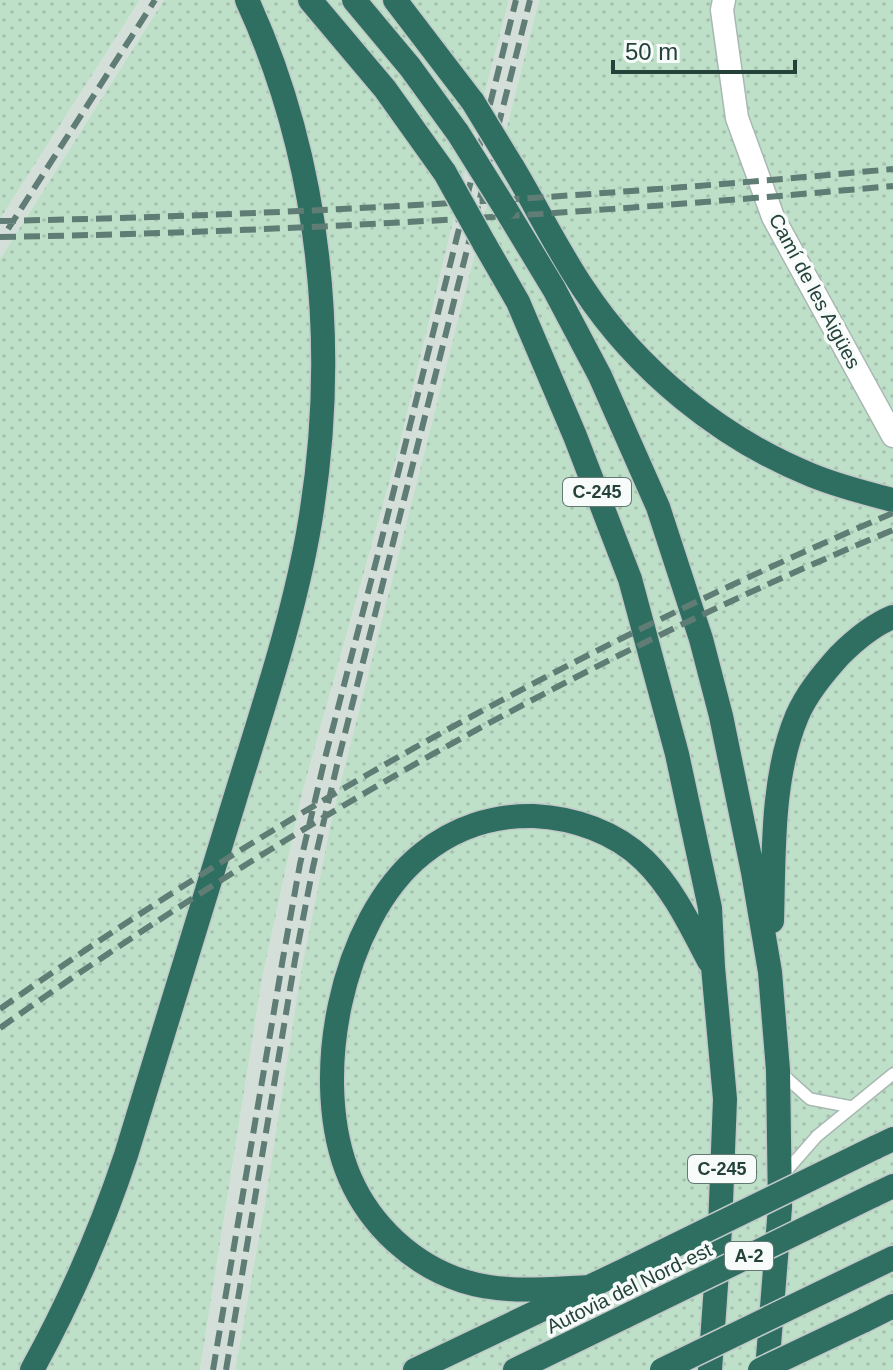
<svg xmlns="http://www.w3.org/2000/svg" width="893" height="1370" viewBox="0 0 893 1370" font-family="Arial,sans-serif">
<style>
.built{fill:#d4dfda}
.grass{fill:url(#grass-dots)}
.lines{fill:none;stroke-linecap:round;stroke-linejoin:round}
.lane-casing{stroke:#a8b8b2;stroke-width:14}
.street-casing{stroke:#a8b8b2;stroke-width:25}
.highway-casing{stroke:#c2cac8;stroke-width:27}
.lane{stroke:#fff;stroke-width:11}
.street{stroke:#fff;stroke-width:22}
.highway{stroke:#2f6f62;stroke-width:24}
.rail{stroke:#5f7d75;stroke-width:6;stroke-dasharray:16 8;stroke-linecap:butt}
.highway-bridge-casing{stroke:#c2cac8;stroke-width:27;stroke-linecap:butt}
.highway-bridge{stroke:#2f6f62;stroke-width:24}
.labels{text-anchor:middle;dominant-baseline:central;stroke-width:7;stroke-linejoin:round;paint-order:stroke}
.shield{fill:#f7fbf9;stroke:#637a73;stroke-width:2}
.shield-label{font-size:18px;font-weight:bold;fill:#24423a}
.street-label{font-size:20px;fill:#24423a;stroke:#f7fbf9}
</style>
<defs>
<pattern id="grass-dots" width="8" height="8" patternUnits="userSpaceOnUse" patternTransform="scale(2)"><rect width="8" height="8" fill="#bfe0c8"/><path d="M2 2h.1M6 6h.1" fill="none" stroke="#a4c1ad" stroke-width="1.8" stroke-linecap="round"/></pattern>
</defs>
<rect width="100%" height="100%" fill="#e6efeb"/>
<path class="built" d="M 140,0 L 164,0 L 0,259 L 0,219 Z
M 509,0 L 539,0 L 387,603 L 265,1203 L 235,1370 L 200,1370 L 262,979 L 303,790 L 398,451 L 473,139 Z"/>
<path class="grass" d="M 0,0 L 140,0 L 0,219 Z
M 164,0 L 509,0 L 473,139 L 398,451 L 303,790 L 262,979 L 200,1370 L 0,1370 L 0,259 Z
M 539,0 L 893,0 L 893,1370 L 235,1370 L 265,1203 L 301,973 L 332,818 Z"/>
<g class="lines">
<g class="lane-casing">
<path id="lane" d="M 779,1071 L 810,1099 L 852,1107
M 782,1176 L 817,1136 L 893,1074"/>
</g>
<g class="street-casing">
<path id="street" d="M 724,0 L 722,10 L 737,118 L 773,217 L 893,436"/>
</g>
<g class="highway-casing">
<path id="highway" d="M 310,0 L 385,89 L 445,173
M 354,0 L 410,67 L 458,133
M 395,0 L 473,102
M 512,166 C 536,206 557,249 583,288 C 637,370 720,438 811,475 C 838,486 865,493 893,500
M 505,208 L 554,289 L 600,376 L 658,507 L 701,639 L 721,716 L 753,872 L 770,972 L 778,1070 L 780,1207 L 767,1370
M 484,243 L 518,302 L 575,436 L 630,579 L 677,754 L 710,908 L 713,967 L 725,1099 L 720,1228 L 710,1370
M 772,921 C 774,855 771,778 797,716 C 807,693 823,674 839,656 C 854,641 873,625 893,617
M 874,1148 L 893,1139
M 872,1196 L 893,1186
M 868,1270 L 893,1258
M 589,1287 C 547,1289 504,1294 463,1281 C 413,1265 371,1226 350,1178 C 309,1083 340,920 422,854 C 454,828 493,815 534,816 C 574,818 615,832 644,860 C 673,888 691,927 709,961
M 863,1321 L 893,1306
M 32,1370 C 70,1301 101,1230 126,1155 C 162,1038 198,920 234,802 C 262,710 294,617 310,522 C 339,348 321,161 247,0
M 415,1370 L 631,1267
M 515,1370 L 626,1316"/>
</g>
<use href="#lane" class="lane"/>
<use href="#street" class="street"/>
<use href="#highway" class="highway"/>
<path class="rail" d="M 0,221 C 298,215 596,197 893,169
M 8,229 L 155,0
M 0,237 C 298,232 596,213 893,186
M 0,1009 C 279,812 579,647 893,513
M 0,1028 C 279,831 577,661 893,530
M 213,1370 L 283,958 L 300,864 L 325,758 L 378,554 L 516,0
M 226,1370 L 295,960 L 313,867 L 338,761 L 530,0"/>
<g class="highway-bridge-casing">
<path id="highway-bridge" d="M 473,102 L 512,166
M 458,133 L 505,208
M 445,173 L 484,243
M 631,1267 L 874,1148
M 626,1316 L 872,1196
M 662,1370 L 868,1270
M 760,1370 L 863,1321"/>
</g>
<use href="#highway-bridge" class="highway-bridge"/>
</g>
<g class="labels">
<g class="shield">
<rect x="563" y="478" width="68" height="28" rx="6"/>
<rect x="688" y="1155" width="68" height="28" rx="6"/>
<rect x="725" y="1242" width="48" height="28" rx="6"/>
</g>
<g class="shield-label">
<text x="597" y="492">C-245</text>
<text x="722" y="1169">C-245</text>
<text x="749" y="1256">A-2</text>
</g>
<g class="street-label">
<text transform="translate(815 291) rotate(62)">Camí de les Aigües</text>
<text transform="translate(629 1288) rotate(-26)">Autovia del Nord-est</text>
</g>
</g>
<path d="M613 60v12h182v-12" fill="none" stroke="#24423a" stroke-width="4"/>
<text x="625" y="60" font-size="24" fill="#24423a" stroke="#f7fbf9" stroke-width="6" paint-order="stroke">50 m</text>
</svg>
